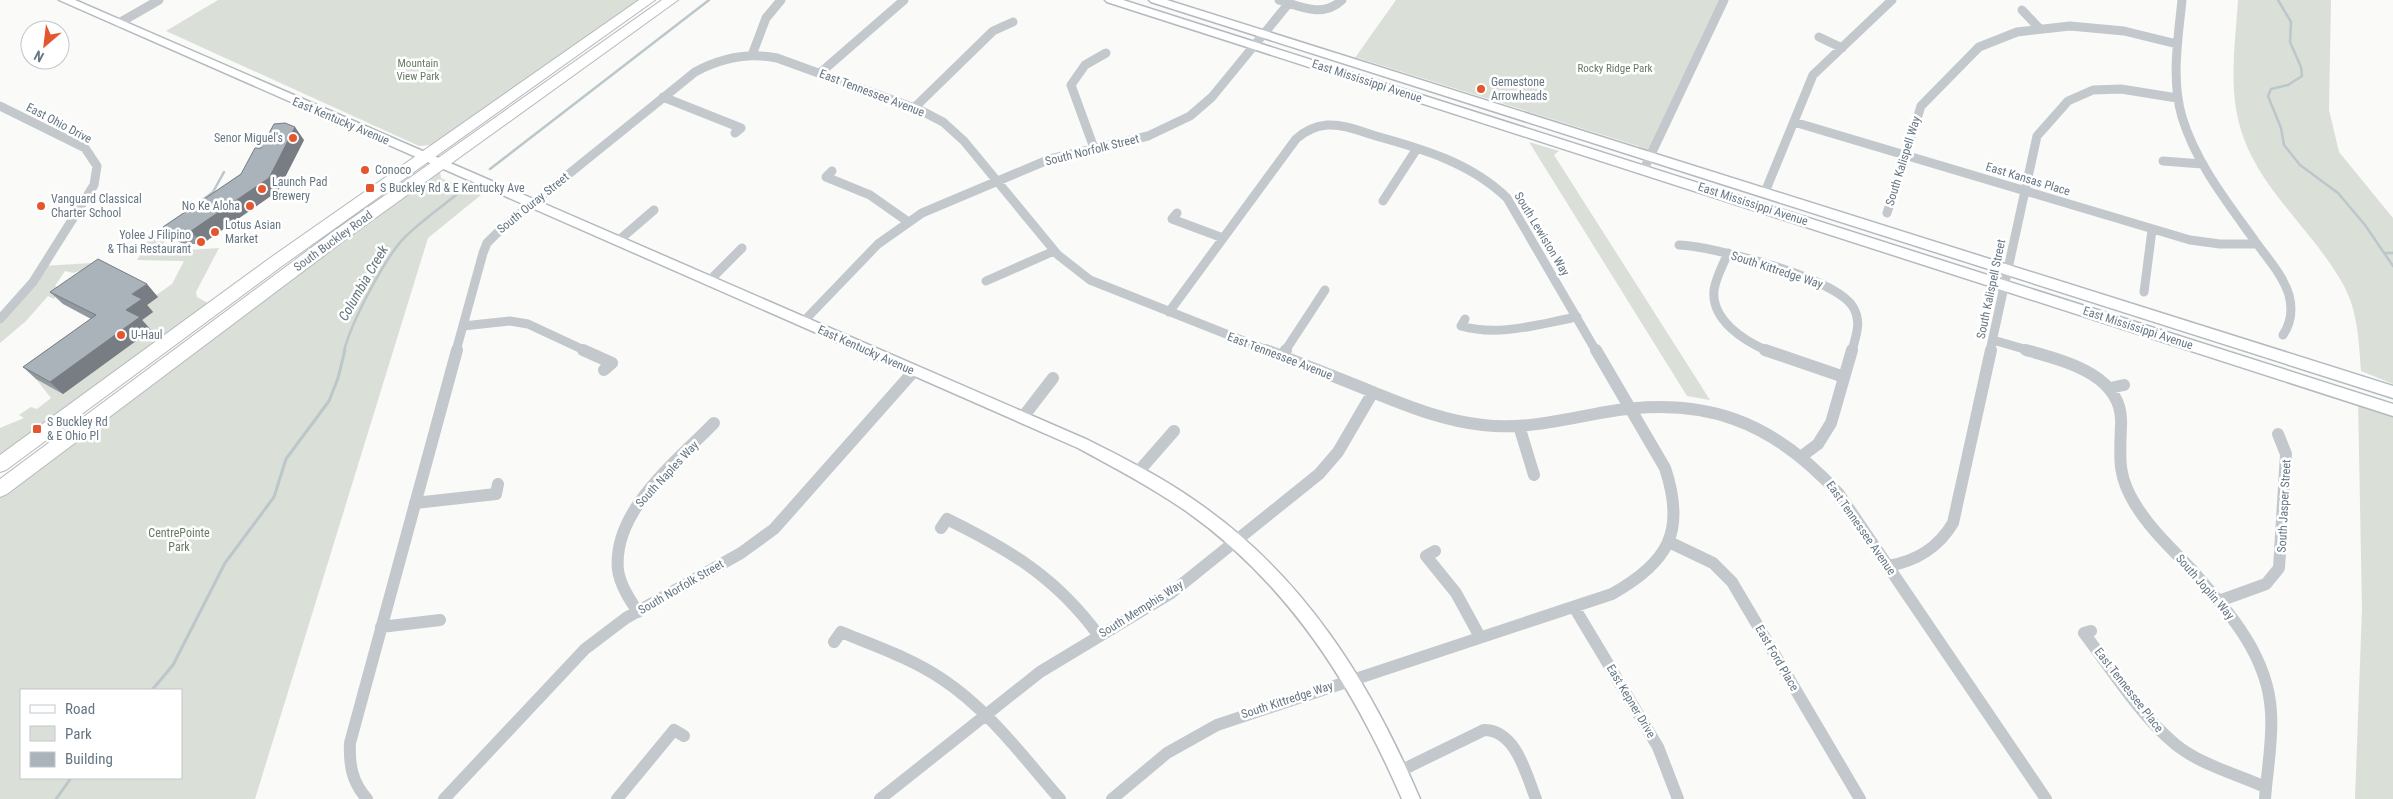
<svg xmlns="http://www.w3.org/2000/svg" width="2393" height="799" viewBox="0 0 2393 799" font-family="'Roboto Condensed',sans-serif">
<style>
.green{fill:#dadfd7;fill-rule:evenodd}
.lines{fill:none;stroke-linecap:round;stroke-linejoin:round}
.stream-far1{stroke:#bbc7cb;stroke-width:2.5}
.stream{stroke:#bbc7cb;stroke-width:3}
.secondary-casing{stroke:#b3babf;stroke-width:3}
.primary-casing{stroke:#b5babe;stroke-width:2}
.street-far1{stroke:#c3c8cc;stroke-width:9}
.street{stroke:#c3c8cc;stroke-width:12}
.secondary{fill:#fff;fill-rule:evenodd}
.primary{fill:#fff;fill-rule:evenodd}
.wall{fill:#929a9f}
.shaded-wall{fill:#777d82}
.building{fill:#aab3b9;stroke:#777d82}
.poi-dot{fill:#e4572e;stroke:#fff;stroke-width:2}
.labels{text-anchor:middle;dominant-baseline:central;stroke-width:5;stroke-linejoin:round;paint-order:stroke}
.far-park-label{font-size:11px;fill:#687a64;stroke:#fff}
.street-label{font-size:12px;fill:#657683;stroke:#fff}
.poi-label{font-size:12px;fill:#657683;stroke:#fff;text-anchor:start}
.park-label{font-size:12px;fill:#687a64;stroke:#fff}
.water-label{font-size:14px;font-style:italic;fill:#60757c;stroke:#fff}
</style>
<rect width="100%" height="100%" fill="#fafaf8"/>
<path class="green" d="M 218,0 L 641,0 L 432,145 L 419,146 L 166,31 Z
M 1396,0 L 1724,0 L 1651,156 L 1638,146 L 1358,58 L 1352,62 Z
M 2238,0 L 2331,0 L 2329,110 L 2339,152 L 2393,218 L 2393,384 L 2361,371 C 2359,343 2358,312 2344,286 C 2316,234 2265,195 2244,139 C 2227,94 2235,47 2238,0 Z
M 266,134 L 273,134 L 243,185 L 165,239 L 163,245 L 167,249 L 174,251 L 219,248 L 196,292 L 197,297 L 215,307 L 0,465 L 0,428 L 24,418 L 19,415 L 31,407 L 37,409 L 51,398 L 36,379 L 138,323 L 144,307 L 157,297 L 155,296 L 172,284 L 184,261 L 137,260 L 150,238 L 158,238 L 240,181 Z
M 1529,142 L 1559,151 L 1554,155 L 1710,400 L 1687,396 Z
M 439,164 L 441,178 L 481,195 L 428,238 L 255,799 L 0,799 L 0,489 ZM 21,690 L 181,690 L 181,778 L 21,778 Z
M 108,262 L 73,273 L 65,271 L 55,286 L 61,289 L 54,299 L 48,296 L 26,321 L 0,343 L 0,319 L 43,266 Z
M 2358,399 L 2393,410 L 2393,799 L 2355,799 L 2362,609 Z"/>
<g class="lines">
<path class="stream-far1" d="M 2278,0 L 2291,22 L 2290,42 L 2301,67 L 2302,76 L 2288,85 L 2271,89 L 2268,96 L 2281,128 L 2284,145 L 2300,165 L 2338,193 L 2365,225 L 2393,266
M 490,169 L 709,0
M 200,202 L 213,192 L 224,172
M 155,235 L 167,226
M 2384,253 L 2393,253
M 344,351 C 351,323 385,257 405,237 C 422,220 443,206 461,191"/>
<path class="stream" d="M 152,690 L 173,665 L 225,563 L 274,497 L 286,459 L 329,401 L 338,378 L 345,350
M 56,799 L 71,778"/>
<g class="secondary-casing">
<path id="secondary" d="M 59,0 L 75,0 L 1088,440 C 1126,459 1163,478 1197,502 C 1304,576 1370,682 1420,799 L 1402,799 C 1353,686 1288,583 1186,511 C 1151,487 1115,468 1078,448 Z
M 1105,0 L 1123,0 L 2393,404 L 2393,416 L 1107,2 Z
M 1149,0 L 1167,0 L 2393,386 L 2393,398 L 1151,2 Z"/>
</g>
<g class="primary-casing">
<path id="primary" d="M 639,0 L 655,0 L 282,266 L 6,470 L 0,472 L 0,455 L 270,258 Z
M 662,0 L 678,0 L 342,242 L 7,494 L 0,497 L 0,479 L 330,234 Z"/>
</g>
<path class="street-far1" d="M 1279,0 C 1301,7 1323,18 1342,0
M 2182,0 C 2178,39 2171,79 2182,117 C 2196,163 2227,202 2255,241 C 2267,258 2283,275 2289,295 C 2293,310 2291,323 2283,335
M 2022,10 L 2039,28
M 119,23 L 159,0
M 1819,37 L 1842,48
M 752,55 L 766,18 L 781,0
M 820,73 L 904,0
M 663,97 L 741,128 L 735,133
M 0,106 L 85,148 L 97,166 L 94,185 L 33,282 L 0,319
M 914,108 L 993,31 L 1013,22
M 1794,122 L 2190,240 L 2220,244 L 2257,244
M 1094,148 L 1071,85 L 1085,65 L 1106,53
M 2163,161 L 2202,164
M 1644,169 L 1724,0
M 832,171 L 826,177 L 870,195 L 907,221
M 1765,192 L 1813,75 L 1892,0
M 1383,201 L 1416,150
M 1177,213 L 1172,219 L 1223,238
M 1887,213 L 1921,106 L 1979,47 L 2017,32 L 2070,26 L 2124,31 L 2177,44
M 618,241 L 654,210
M 1679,245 C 1713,246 1836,278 1853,307 C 1862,322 1856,335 1852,351
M 1728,253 C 1723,265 1716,277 1714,290 C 1711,320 1744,341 1768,351
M 709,281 L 742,248
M 986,281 L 1054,251
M 2144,292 L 2152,230
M 1169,312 L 1296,139 C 1305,131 1315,126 1327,125 C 1344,124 1360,131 1376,136 C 1423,149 1471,163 1507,198 L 1596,351
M 1465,319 L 1461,326 C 1500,337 1538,324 1577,317
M 803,322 L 878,244 L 922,213 L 1050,159 L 1148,136 L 1190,116 L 1212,97 L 1289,3
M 463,326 L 510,321 L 528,324 L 586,351
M 1993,340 L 2031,351
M 456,351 L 483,253 L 487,243 L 503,227 L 695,72 C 721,58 747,52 777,58 L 920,110 L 943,122 L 964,141 L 1058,255 L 1090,280 L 1269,351
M 1285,351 L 1325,290
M 1990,351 L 2037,136 L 2068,101 L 2093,90 L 2121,89 L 2177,98"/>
<path class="street" d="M 583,350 L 612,363 L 604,370
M 1266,350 C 1302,364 1339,378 1375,393 C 1410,407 1444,421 1483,425 C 1525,430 1565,419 1606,412 C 1704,395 1773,421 1839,494 L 2046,799
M 1765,350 L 1844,377
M 2026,350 C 2065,361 2124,375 2121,425 C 2120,458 2117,475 2135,504 C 2150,529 2172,549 2192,570 C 2228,611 2268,655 2271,712 C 2273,741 2267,770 2265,799
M 1282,356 L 1286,350
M 2110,388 L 2124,385
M 1023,417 L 1053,378
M 1519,426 L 1534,475
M 1802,456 L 1818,444 L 1831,423 L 1852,350
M 1139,471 L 1174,431
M 415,503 L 496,494 L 498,484
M 941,528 L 947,519 C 1010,550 1057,578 1099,636
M 1669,542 L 1713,563 L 1732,582 L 1860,799
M 1435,551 L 1426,556 L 1456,593 L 1480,637
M 1888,566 C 1917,561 1938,548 1953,523 L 1991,350
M 2219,601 L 2266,584 L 2279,568 L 2286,454 L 2278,434
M 1574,607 L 1658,747 L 1678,799
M 638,612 C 630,600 620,585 618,570 C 612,511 677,461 714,423
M 381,627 L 440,620
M 2091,631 L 2084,633 C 2112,670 2139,714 2175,744 C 2199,764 2236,774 2265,787
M 834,642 L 841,632 C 875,646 911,658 942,679 C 989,710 1023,757 1060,799
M 1400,771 L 1484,730 C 1516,730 1526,774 1536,799
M 367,799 C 352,782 349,765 350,743 L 457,350
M 444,799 L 585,649 L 626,618 L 741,553 L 774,529 L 914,371
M 617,799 L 674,730 L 684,736
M 880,799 L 1040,672 L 1171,593 L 1319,474 L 1338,452 L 1373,392
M 1112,799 L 1167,753 L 1217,725 L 1612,594 C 1669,562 1686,531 1665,468 L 1596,350"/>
<use href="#secondary" class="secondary"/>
<use href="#primary" class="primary"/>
</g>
<path class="wall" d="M 304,140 L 278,191 L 202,244 L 184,244 L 174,240 L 163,227 L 241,174 Z
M 50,292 L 158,297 L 147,305 L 153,312 L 142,320 L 151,330 L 63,394 L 36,379 L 23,367 L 91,319 L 63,304 Z"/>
<path class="shaded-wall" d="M 295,127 L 304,140 L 278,191 L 202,244 L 191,231 Z
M 147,284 L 158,297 L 147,305 L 153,312 L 142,320 L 151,330 L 63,394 L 50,382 L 132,294 Z"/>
<path class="building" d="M 285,123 L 295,127 L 269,178 L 191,231 L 173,232 L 163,227 L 241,174 L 255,148 L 261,148 L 274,124 Z
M 98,259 L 147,284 L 132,294 L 142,299 L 126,310 L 140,317 L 50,382 L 23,367 L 96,315 L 50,292 Z"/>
<g class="poi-dot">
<circle cx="1481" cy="89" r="5"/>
<circle cx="293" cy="138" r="5"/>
<circle cx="365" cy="170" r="5"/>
<rect x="365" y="183" width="10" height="10" rx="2.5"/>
<circle cx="262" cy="189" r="5"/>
<circle cx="41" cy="206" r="5"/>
<circle cx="250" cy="206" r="5"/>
<circle cx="215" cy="232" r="5"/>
<circle cx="201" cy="242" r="5"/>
<circle cx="121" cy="335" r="5"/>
<rect x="32" y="424" width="10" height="10" rx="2.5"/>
</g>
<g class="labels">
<g class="far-park-label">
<text x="418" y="63">Mountain<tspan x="418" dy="13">View Park</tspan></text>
<text x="1615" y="68">Rocky Ridge Park</text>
</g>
<g class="street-label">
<text transform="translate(1367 81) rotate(18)">East Mississippi Avenue</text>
<text transform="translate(872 93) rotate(21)">East Tennessee Avenue</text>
<text transform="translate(341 121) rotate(23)">East Kentucky Avenue</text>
<text transform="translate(59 123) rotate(28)">East Ohio Drive</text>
<text transform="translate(1092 150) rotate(-14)">South Norfolk Street</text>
<text transform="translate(1903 161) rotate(-73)">South Kalispell Way</text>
<text transform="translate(2028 179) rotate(17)">East Kansas Place</text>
<text transform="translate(533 203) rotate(-39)">South Ouray Street</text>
<text transform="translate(1753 204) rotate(18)">East Mississippi Avenue</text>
<text transform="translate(1542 234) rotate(59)">South Lewiston Way</text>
<text transform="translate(333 241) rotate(-36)">South Buckley Road</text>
<text transform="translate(1777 270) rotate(18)">South Kittredge Way</text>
<text transform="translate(1991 289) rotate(-78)">South Kalispell Street</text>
<text transform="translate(2138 328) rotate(18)">East Mississippi Avenue</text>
<text transform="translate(866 350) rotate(24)">East Kentucky Avenue</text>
<text transform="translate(1280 356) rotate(21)">East Tennessee Avenue</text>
<text transform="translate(667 474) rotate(-47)">South Naples Way</text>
<text transform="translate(2284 506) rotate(-87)">South Jasper Street</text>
<text transform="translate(1861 528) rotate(55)">East Tennessee Avenue</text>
<text transform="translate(681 587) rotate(-30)">South Norfolk Street</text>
<text transform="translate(2205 587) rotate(49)">South Joplin Way</text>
<text transform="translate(1141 609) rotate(-32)">South Memphis Way</text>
<text transform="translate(1777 658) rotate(60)">East Ford Place</text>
<text transform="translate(2129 690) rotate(52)">East Tennessee Place</text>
<text transform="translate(1287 700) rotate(-18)">South Kittredge Way</text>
<text transform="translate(1631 701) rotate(59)">East Kepner Drive</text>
</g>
<g class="poi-label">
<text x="1491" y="82">Gemestone<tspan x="1491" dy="14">Arrowheads</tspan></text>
<text x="283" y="138" text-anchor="end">Senor Miguel's</text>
<text x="375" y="170">Conoco</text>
<text x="272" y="182">Launch Pad<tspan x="272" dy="14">Brewery</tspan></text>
<text x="380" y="188">S Buckley Rd &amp; E Kentucky Ave</text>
<text x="51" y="199">Vanguard Classical<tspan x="51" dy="14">Charter School</tspan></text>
<text x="240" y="206" text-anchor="end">No Ke Aloha</text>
<text x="225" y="225">Lotus Asian<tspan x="225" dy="14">Market</tspan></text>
<text x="191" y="235" text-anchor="end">Yolee J Filipino<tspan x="191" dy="14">&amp; Thai Restaurant</tspan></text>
<text x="131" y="335">U-Haul</text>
<text x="47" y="422">S Buckley Rd<tspan x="47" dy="14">&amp; E Ohio Pl</tspan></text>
</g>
<g class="park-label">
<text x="179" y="533">CentrePointe<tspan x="179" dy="14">Park</tspan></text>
</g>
<g class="water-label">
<text transform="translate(363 283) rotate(-60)">Columbia Creek</text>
</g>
</g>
<rect x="20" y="689" width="162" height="90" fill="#ffffff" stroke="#c1c8cd"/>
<rect x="30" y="705" width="25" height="8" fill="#ffffff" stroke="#c1c8cd"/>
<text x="65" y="714" font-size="15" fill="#657683">Road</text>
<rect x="30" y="726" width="25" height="15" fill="#dadfd7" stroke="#c1c8cd"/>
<text x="65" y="739" font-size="15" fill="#657683">Park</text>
<rect x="30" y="752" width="25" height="15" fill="#aab3b9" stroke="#c1c8cd"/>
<text x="65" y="764" font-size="15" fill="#657683">Building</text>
<g transform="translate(45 45) rotate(208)"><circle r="24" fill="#ffffff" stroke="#c1c8cd"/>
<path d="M0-4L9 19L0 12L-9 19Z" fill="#e4572e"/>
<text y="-8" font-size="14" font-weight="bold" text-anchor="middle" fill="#657683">N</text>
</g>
</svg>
